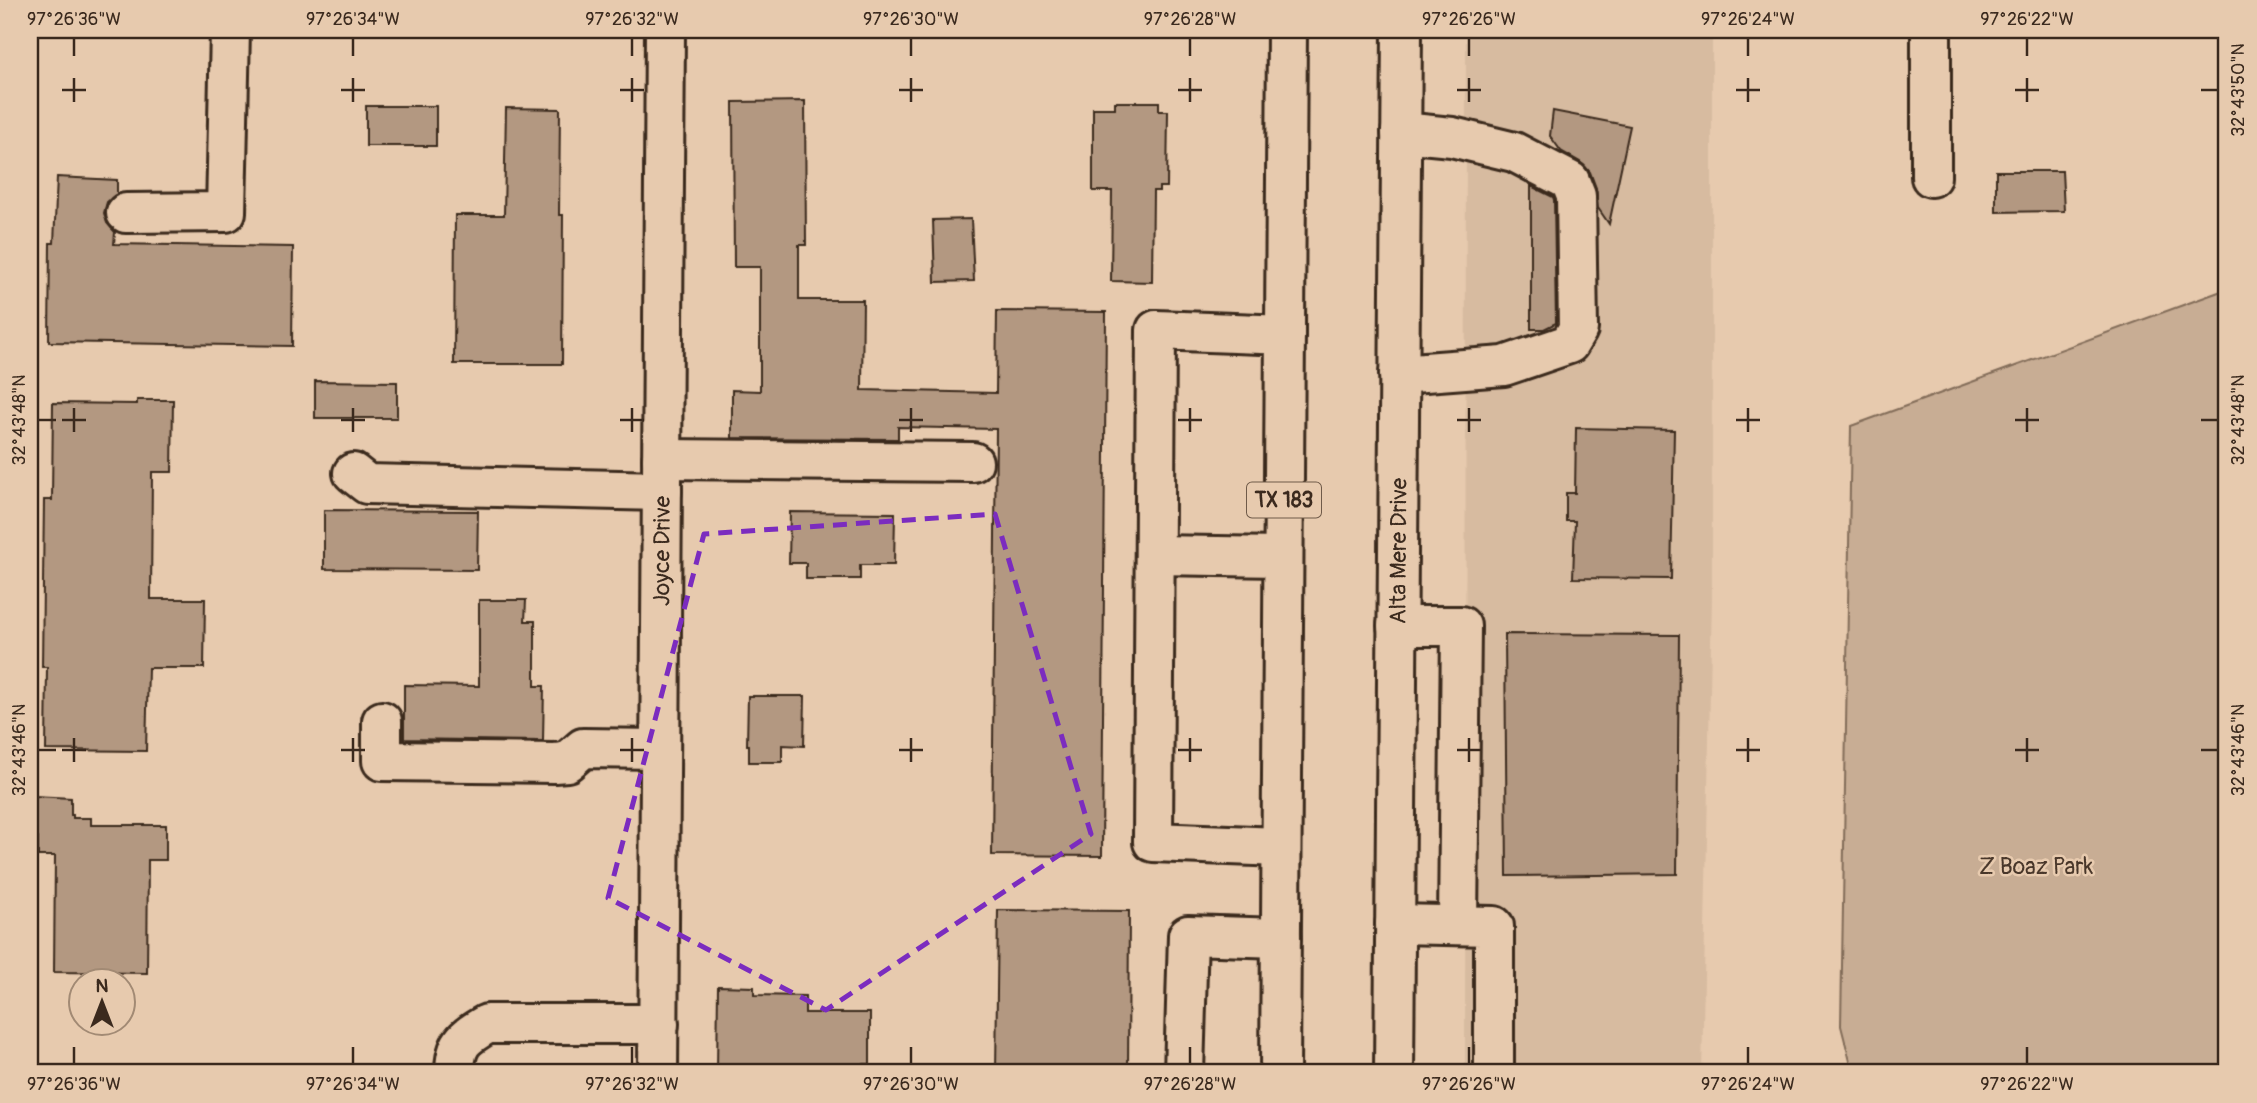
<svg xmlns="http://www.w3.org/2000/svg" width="2257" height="1103" viewBox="0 0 2257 1103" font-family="Pangolin,sans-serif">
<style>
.built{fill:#d7bba0}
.green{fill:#c8ad94;stroke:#826c59;stroke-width:2}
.building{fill:#b39881;stroke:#3b2a1e;stroke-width:2}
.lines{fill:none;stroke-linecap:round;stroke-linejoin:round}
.minor-casing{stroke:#3b2a1e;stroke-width:44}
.major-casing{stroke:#3b2a1e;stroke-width:44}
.minor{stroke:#e7caae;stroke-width:38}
.major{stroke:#e7caae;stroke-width:38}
.marked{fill:none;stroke:#7b2cbf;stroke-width:5;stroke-dasharray:14 9;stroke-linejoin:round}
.ticks{fill:none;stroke:#3b2a1e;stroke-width:2.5}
.labels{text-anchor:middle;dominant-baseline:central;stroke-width:5;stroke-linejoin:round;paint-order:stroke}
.shield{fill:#e7caae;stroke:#6f5a49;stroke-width:2}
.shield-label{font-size:21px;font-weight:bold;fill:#3b2a1e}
.street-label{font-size:23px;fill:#3b2a1e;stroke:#e7caae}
.park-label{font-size:23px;fill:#49372a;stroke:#e7caae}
.neatline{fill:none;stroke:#3b2a1e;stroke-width:2.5}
.ticks-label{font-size:18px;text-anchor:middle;fill:#3b2a1e}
</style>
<rect width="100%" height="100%" fill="#e7caae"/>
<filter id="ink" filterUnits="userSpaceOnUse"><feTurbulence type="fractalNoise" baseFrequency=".0143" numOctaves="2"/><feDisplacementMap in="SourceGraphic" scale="14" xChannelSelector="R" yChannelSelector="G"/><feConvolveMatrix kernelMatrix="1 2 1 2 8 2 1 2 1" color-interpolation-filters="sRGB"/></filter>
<g filter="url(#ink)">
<path class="built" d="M 1466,30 L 1712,30 L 1712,597 L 1702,1073 L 1465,1073 Z"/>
<path class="green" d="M 2227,289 L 2227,1073 L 1853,1073 L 1841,1026 L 1851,426 Z"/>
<path class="building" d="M 805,101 L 806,245 L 799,245 L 799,300 L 863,300 L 862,390 L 996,393 L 997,311 L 1106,312 L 1102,856 L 992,855 L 996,429 L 898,427 L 898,439 L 732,438 L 732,390 L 760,391 L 760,267 L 734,267 L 733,102 Z
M 1115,102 L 1159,102 L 1159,111 L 1168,111 L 1167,187 L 1159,187 L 1159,191 L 1153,191 L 1152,282 L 1111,281 L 1112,191 L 1093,191 L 1093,108 L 1115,108 Z
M 366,106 L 436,106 L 436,146 L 366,146 Z
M 506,108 L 560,109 L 559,215 L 563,215 L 562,364 L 454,364 L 455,215 L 504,215 Z
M 1553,111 L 1630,126 L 1609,224 L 1598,208 L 1596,188 L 1590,172 L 1580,162 L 1561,151 L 1550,136 Z
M 1996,171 L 2062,171 L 2064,211 L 1996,212 Z
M 57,177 L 117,180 L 117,194 L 107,202 L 104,213 L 107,223 L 115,232 L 114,244 L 293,247 L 292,346 L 49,342 L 50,243 L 54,243 Z
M 1531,186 L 1553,197 L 1554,200 L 1556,323 L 1544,329 L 1531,329 Z
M 971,219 L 974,281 L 935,282 L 933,220 Z
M 315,381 L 397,382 L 397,418 L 315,418 Z
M 137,400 L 173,400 L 172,472 L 152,472 L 151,599 L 205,599 L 204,668 L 148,668 L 146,751 L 46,750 L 47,667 L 42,667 L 44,500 L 52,500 L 53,403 L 137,404 Z
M 1576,428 L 1674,430 L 1671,579 L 1573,578 L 1575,521 L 1566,521 L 1566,493 L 1575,493 Z
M 324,510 L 478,511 L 477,570 L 324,569 Z
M 790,512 L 895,513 L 894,565 L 860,565 L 860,579 L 806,579 L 806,563 L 789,563 Z
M 479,600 L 526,600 L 525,621 L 535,621 L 535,686 L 544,686 L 543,741 L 404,739 L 404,685 L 479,686 Z
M 1505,634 L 1679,635 L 1677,874 L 1507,876 Z
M 748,696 L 805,696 L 804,746 L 782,745 L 782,762 L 749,762 L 749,745 L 747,745 Z
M 34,796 L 71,798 L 71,815 L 73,815 L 73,818 L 91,818 L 91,825 L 166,825 L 166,860 L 148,860 L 147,973 L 54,972 L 55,856 L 38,856 L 38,837 L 33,837 Z
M 998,910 L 1129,911 L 1128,1073 L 996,1073 Z
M 718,986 L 754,987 L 754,995 L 805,996 L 805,1013 L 870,1013 L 870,1064 L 804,1064 L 804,1073 L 717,1073 Z"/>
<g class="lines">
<g class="minor-casing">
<g id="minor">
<path d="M 1931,30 L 1931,177"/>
<path d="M 126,213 L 226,212 L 230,30"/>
<path d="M 1399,374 L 1504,366 L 1569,344 L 1578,329 L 1576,196 L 1570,181 L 1514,152 L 1452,137 L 1401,132"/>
<path d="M 662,459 L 973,462"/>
<path d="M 353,473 L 367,484 L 662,491"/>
<path d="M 1155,555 L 1283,557"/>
<path d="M 1397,626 L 1461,626 L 1458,925"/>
<path d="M 382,721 L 382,761 L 554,763 L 567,762 L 583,748 L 660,749"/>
<path d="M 1281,847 L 1153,842 L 1156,330 L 1285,335"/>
<path d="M 1395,924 L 1494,926 L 1494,1073"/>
<path d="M 455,1073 C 455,1044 463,1038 487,1024 L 659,1024"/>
<path id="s1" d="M 658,1073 L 665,30"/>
<path d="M 1184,1073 L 1188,935 L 1281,938"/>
</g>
</g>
<g class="major-casing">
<g id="major">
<path d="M 1280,1073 L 1287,30"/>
<path id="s2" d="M 1394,1073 L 1402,30"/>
</g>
</g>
<use href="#minor" class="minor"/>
<use href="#major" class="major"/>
</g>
</g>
<path class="marked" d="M 995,514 L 1091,834 L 826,1010 L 608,898 L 704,534 Z"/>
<path class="ticks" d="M 74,38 L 74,56M 353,38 L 353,56M 632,38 L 632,56M 911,38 L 911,56M 1190,38 L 1190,56M 1469,38 L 1469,56M 1748,38 L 1748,56M 2027,38 L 2027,56M 74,78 L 74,102M 353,78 L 353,102M 632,78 L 632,102M 911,78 L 911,102M 1190,78 L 1190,102M 1469,78 L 1469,102M 1748,78 L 1748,102M 2027,78 L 2027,102M 62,90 L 86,90M 341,90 L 365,90M 620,90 L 644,90M 899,90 L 923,90M 1178,90 L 1202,90M 1457,90 L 1481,90M 1736,90 L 1760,90M 2015,90 L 2039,90M 2201,90 L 2218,90M 74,408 L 74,432M 353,408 L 353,432M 632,408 L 632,432M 911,408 L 911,432M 1190,408 L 1190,432M 1469,408 L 1469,432M 1748,408 L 1748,432M 2027,408 L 2027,432M 38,420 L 56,420M 62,420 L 86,420M 341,420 L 365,420M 620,420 L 644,420M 899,420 L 923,420M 1178,420 L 1202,420M 1457,420 L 1481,420M 1736,420 L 1760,420M 2015,420 L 2039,420M 2201,420 L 2218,420M 74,738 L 74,762M 353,738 L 353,762M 632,738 L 632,762M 911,738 L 911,762M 1190,738 L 1190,762M 1469,738 L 1469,762M 1748,738 L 1748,762M 2027,738 L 2027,762M 38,750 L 56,750M 62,750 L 86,750M 341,750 L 365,750M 620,750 L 644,750M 899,750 L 923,750M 1178,750 L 1202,750M 1457,750 L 1481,750M 1736,750 L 1760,750M 2015,750 L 2039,750M 2201,750 L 2218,750M 74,1047 L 74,1064M 353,1047 L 353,1064M 632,1047 L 632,1064M 911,1047 L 911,1064M 1190,1047 L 1190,1064M 1469,1047 L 1469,1064M 1748,1047 L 1748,1064M 2027,1047 L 2027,1064"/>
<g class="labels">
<rect class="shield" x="1247" y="482.5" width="74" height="35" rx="5"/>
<g class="shield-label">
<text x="1284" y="500">TX 183</text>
</g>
<g class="street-label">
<text stroke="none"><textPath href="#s1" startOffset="522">Joyce Drive</textPath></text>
<text stroke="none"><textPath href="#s2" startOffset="522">Alta Mere Drive</textPath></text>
</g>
<g class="park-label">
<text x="2036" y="866">Z Boaz Park</text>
</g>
</g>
<rect width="2257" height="1103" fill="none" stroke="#e7caae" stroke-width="77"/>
<g transform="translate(102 1002)"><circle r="33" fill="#e7caae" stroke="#a28a74" stroke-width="2"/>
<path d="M0-5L12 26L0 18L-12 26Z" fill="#3b2a1e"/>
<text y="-10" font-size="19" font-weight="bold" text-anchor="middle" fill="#3b2a1e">N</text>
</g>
<rect x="38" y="38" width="2180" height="1026" class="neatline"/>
<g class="ticks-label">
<text x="74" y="25">97°26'36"W</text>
<text x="353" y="25">97°26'34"W</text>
<text x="632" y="25">97°26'32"W</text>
<text x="911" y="25">97°26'30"W</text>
<text x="1190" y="25">97°26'28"W</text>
<text x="1469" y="25">97°26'26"W</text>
<text x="1748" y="25">97°26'24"W</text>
<text x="2027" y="25">97°26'22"W</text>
<text transform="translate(2238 90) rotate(-90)" y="6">32°43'50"N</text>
<text transform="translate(19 420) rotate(-90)" y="6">32°43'48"N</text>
<text transform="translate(2238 420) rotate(-90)" y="6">32°43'48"N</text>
<text transform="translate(19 750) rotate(-90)" y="6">32°43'46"N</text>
<text transform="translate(2238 750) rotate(-90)" y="6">32°43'46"N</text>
<text x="74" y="1090">97°26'36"W</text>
<text x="353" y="1090">97°26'34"W</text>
<text x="632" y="1090">97°26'32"W</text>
<text x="911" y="1090">97°26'30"W</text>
<text x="1190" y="1090">97°26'28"W</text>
<text x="1469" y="1090">97°26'26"W</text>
<text x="1748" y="1090">97°26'24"W</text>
<text x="2027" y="1090">97°26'22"W</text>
</g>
</svg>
